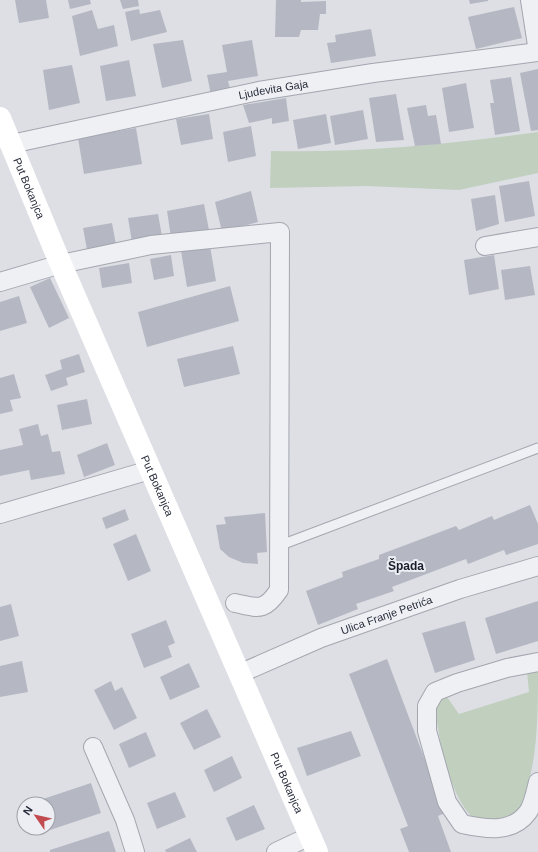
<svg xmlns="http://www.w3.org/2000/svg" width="538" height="852" viewBox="0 0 538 852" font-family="Helvetica,sans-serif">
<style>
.green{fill:#c1cfbf}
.building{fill:#b5b8c2}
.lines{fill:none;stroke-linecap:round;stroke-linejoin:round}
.service-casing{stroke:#a3a6af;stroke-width:11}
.minor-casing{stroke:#a3a6af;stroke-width:20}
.service{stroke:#eff0f4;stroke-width:9}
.minor{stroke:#eff0f4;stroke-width:18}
.secondary{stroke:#fff;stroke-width:22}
.labels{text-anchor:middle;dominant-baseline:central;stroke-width:4;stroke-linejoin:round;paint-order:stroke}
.street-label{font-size:11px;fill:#282d3b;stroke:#eceef3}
.neighbourhood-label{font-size:12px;font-weight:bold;fill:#1a1e2b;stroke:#eceef3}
</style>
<rect width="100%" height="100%" fill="#dddfe5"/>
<path class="green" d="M 538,132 L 538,173 L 459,190 L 367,186 L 270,188 L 271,151 C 360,153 449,144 538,132 Z
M 538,670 C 538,720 538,768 518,814 L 483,823 C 479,821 473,819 470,815 C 448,790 439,740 435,708 L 445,694 L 459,714 L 529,692 L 527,672 Z"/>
<path class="building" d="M 15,0 L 46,0 L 49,18 L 19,23 Z
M 68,0 L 90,0 L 91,4 L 70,9 Z
M 120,0 L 138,0 L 139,6 L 123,9 Z
M 276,0 L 301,0 L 301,2 L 326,1 L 326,14 L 320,14 L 318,30 L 301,30 L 299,37 L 275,37 Z
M 469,0 L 488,0 L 488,1 L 470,4 Z
M 514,7 L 522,38 L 476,49 L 468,17 Z
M 139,9 L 140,14 L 160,10 L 167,32 L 131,41 L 125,12 Z
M 92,10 L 98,29 L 114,25 L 118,46 L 80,56 L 72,16 Z
M 371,29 L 376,56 L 331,63 L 327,43 L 336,42 L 335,35 Z
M 183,40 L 192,81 L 162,88 L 153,44 Z
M 252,40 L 258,76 L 228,81 L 232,96 L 212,100 L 207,75 L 227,72 L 222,45 Z
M 129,60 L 136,96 L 106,101 L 100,66 Z
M 72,65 L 80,103 L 49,110 L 43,70 Z
M 538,69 L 538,130 L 531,131 L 520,73 Z
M 511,77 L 520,131 L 495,135 L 490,103 L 494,103 L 490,80 Z
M 466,83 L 474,128 L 449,132 L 442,88 Z
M 396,94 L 404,140 L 376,142 L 369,98 Z
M 286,98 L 289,121 L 272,124 L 272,118 L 249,123 L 243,105 Z
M 426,105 L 428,116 L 436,115 L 441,144 L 415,146 L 407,108 Z
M 363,110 L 368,139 L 335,145 L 330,116 Z
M 209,114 L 213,139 L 181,145 L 176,119 Z
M 326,114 L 331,143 L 298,149 L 293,120 Z
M 251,126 L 256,156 L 228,162 L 223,132 Z
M 136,128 L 142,164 L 84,174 L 78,138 Z
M 529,181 L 535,216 L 505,222 L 499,186 Z
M 251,191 L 258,222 L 222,232 L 215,202 Z
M 495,195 L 499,224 L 476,231 L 471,199 Z
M 204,204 L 209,230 L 171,237 L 167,211 Z
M 158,214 L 162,236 L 132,242 L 128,218 Z
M 112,223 L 117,250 L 88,255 L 83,228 Z
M 210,246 L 216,281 L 187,287 L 181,251 Z
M 171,255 L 174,276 L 154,280 L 150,259 Z
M 494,255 L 499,289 L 469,295 L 464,260 Z
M 129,263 L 132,283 L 102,288 L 99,268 Z
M 530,266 L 535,295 L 505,300 L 501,270 Z
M 50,278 L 69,318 L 49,328 L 30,287 Z
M 230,286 L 239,321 L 147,347 L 138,312 Z
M 19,296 L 27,323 L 0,331 L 0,302 Z
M 233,346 L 240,374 L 184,387 L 177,359 Z
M 79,354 L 85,372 L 66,378 L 68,385 L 51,391 L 45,375 L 62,369 L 60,360 Z
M 14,374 L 21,398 L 10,400 L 13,411 L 0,414 L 0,378 Z
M 87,399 L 92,424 L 62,430 L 57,405 Z
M 38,424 L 41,436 L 48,434 L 52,452 L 60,451 L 65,474 L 31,480 L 29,470 L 0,476 L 0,450 L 23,445 L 19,429 Z
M 107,443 L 115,465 L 84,477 L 77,455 Z
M 530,505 L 538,524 L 538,544 L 506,555 L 504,550 L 468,564 L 466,559 L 392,587 L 394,591 L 356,604 L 358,609 L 318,625 L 306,591 L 343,577 L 342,572 L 379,559 L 379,555 L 456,526 L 459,530 L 492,516 L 494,520 Z
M 125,509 L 129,520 L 106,529 L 102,518 Z
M 265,513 L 267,552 L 257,553 L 258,564 L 243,563 L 229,557 L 220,549 L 216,525 L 226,524 L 224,517 Z
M 136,534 L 151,571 L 128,581 L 113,544 Z
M 538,601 L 538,641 L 496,654 L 485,618 Z
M 11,604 L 19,636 L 0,641 L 0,607 Z
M 166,620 L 175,643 L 168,646 L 172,657 L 144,668 L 131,634 Z
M 465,621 L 475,660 L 435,673 L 422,633 Z
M 387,659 L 445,813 L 438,816 L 451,852 L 409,852 L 400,829 L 408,826 L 349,674 Z
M 22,661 L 28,692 L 0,697 L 0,666 Z
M 189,663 L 200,687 L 170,700 L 160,677 Z
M 111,681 L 115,691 L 122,687 L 137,718 L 114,730 L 94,690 Z
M 207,709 L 221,737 L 194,750 L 180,723 Z
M 351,731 L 361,756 L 307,776 L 297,748 Z
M 146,732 L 156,756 L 129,768 L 119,744 Z
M 232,756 L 242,778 L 214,792 L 204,770 Z
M 91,783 L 101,813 L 44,832 L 43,828 L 48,828 L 48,804 L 35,804 L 34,802 Z
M 175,792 L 186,817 L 157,829 L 147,803 Z
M 254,805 L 265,829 L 236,841 L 226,818 Z
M 109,831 L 116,852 L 50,852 L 50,850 Z
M 190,838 L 197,852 L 166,852 L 165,850 Z"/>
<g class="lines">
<g class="service-casing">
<path id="service" d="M 281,545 L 538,448"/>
</g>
<g class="minor-casing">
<g id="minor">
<path d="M 530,0 L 538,52"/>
<path id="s1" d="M 11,144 L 259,91 L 373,73 L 538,52"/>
<path d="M 485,246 L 538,237"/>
<path d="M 0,282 L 61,264 L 151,245 L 280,232 L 279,590 C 264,612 259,608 235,603"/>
<path d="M 0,514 L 150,470"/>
<path d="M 538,662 L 507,668 L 457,683 L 435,692 L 427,706 L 427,731 L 447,802 L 462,824 C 485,829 512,834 528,812 C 533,805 536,790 538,782"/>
<path id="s2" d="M 239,674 L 321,638 L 460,589 L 538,566"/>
<path d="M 93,747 L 125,820 L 135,852"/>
<path d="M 276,852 L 310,836"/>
</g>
</g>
<use href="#service" class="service"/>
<use href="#minor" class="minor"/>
<path class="secondary" id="s3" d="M 0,118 L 56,253 L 317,852"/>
</g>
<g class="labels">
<g class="street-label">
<text stroke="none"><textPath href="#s1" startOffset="268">Ljudevita Gaja</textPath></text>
<text stroke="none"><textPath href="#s3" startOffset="76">Put Bokanjca</textPath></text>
<text stroke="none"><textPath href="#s3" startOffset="400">Put Bokanjca</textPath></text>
<text stroke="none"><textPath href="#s2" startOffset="159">Ulica Franje Petrića</textPath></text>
<text stroke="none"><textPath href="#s3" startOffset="724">Put Bokanjca</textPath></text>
</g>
<g class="neighbourhood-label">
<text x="406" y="566">Špada</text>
</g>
</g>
<g transform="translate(36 816) rotate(304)"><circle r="19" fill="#eceef3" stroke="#9ea1a9"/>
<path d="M0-3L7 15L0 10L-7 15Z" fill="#c24b50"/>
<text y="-6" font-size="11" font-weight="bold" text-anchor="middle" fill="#282d3b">N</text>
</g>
</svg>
